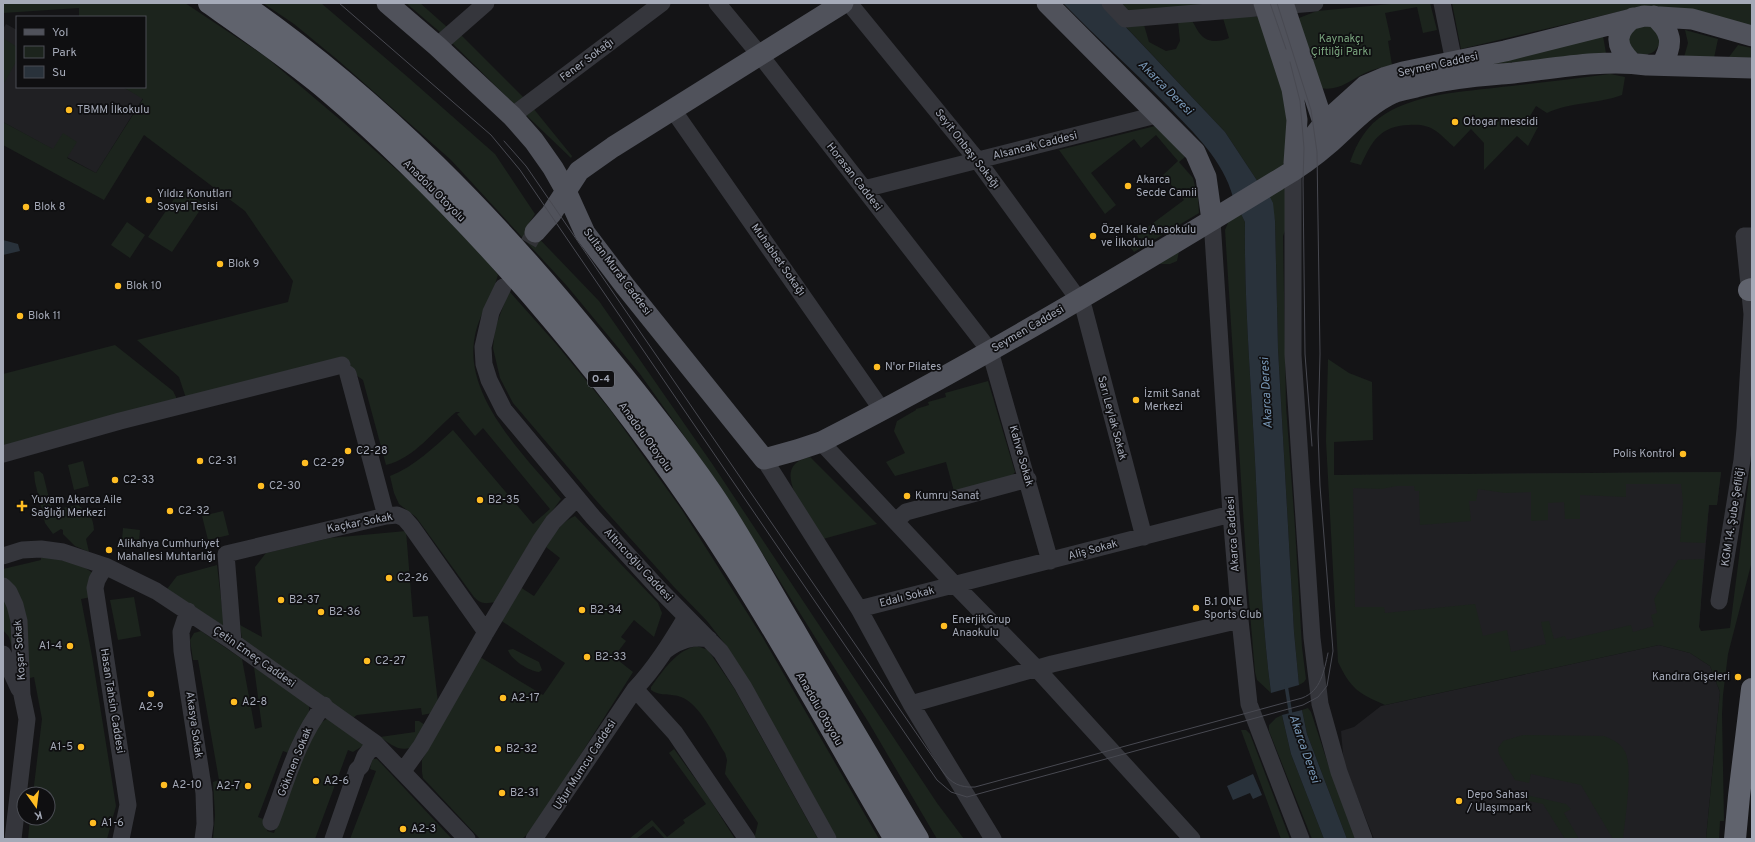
<svg xmlns="http://www.w3.org/2000/svg" width="1755" height="842" viewBox="0 0 1755 842" font-family="Overpass,sans-serif">
<style>
.built{fill:#202023}
.green{fill:#1c241d}
.water{fill:#29323b}
.lines{fill:none;stroke-linecap:round;stroke-linejoin:round}
.stream{stroke:#29323b;stroke-width:3.5}
.minor-tunnel{stroke:#313236;stroke-width:17;stroke-dasharray:17 8;stroke-linecap:butt}
.minor{stroke:#35363c;stroke-width:17}
.major{stroke:#50525b;stroke-width:21}
.highway{stroke:#60636d;stroke-width:22}
.tram{stroke:#484951;stroke-width:1}
.poi-dot{fill:#ffbd23;stroke:#0f0f11;stroke-width:1.5}
.labels{text-anchor:middle;dominant-baseline:central;stroke-width:3.5;stroke-linejoin:round;paint-order:stroke}
.shield{fill:#0f0f11;stroke:#787c86;stroke-width:1}
.shield-label{font-size:10px;font-weight:bold;fill:#a5aab8}
.park-label{font-size:11px;fill:#7aa57e;stroke:#0f0f11}
.street-label{font-size:11px;fill:#a5aab8;stroke:#0f0f11}
.poi-label{font-size:11px;fill:#a5aab8;stroke:#0f0f11;text-anchor:start}
.water-label{font-size:12px;font-style:italic;fill:#7897b6;stroke:#0f0f11}
</style>
<rect width="100%" height="100%" fill="#141416"/>
<path class="built" d="M 6,24 L 17,30 L 17,87 L 123,87 L 143,98 L 96,173 L 3,122 L 3,29 Z
M 1721,472 L 1717,505 L 1709,505 L 1699,627 L 1362,688 L 1334,475 Z
M 1659,645 L 1690,653 L 1710,666 L 1720,692 L 1706,839 L 1374,839 L 1344,764 L 1341,731 L 1354,727 L 1381,706 Z"/>
<path class="green" d="M 3,3 L 185,3 L 266,57 L 344,123 L 416,187 L 488,262 L 498,275 C 492,298 477,317 474,341 C 466,400 526,457 561,499 L 533,537 L 495,602 C 485,604 481,604 474,597 L 416,517 L 399,504 L 394,493 L 390,476 C 415,466 433,448 453,430 L 533,524 L 550,509 L 483,428 L 475,436 L 457,414 L 460,412 L 456,412 C 434,430 415,458 386,465 L 363,380 L 342,365 L 188,404 L 179,377 L 137,340 L 288,302 L 293,281 L 245,211 L 144,135 L 104,200 L 3,145 L 3,122 L 53,149 L 63,133 L 77,142 L 67,158 L 96,173 L 143,99 L 123,87 L 145,87 L 145,17 L 79,17 L 79,8 L 3,13 Z
M 263,3 L 321,3 L 410,79 L 495,154 L 535,214 L 527,226 L 599,301 L 713,465 L 937,803 L 964,839 L 937,839 L 869,723 L 720,486 L 640,374 L 567,286 L 451,160 L 339,61 L 294,24 Z
M 406,3 L 420,3 L 447,27 L 441,33 Z
M 1119,3 L 1239,3 L 1128,11 Z
M 1401,3 L 1430,3 L 1437,30 L 1423,33 L 1417,7 L 1385,13 L 1391,40 L 1388,41 L 1392,65 C 1383,67 1374,69 1365,73 C 1347,82 1337,93 1315,87 L 1299,18 L 1317,11 Z
M 1452,3 L 1752,3 L 1752,26 L 1630,9 L 1461,49 Z
M 1249,16 L 1258,17 L 1289,90 L 1286,164 L 1258,182 L 1225,132 L 1126,27 L 1144,25 L 1149,42 L 1166,51 L 1176,49 L 1180,41 L 1178,22 L 1192,21 C 1195,25 1197,31 1201,35 C 1208,43 1220,42 1229,38 L 1223,18 Z
M 1645,21 L 1661,35 C 1660,40 1660,44 1657,48 C 1650,59 1632,55 1628,43 C 1628,40 1628,36 1628,33 Z
M 1685,30 L 1718,39 L 1714,58 L 1684,57 L 1688,43 Z
M 461,35 L 524,98 L 515,105 L 452,43 Z
M 1603,36 L 1606,53 L 1446,69 Z
M 3,38 L 17,47 L 17,60 L 3,85 Z
M 1738,45 L 1752,48 L 1752,58 L 1729,57 Z
M 1610,74 L 1625,77 L 1622,95 C 1598,104 1570,102 1547,113 L 1536,106 L 1527,121 L 1538,127 L 1528,146 L 1517,136 L 1484,170 L 1484,143 L 1471,129 L 1454,147 C 1448,142 1442,135 1436,131 C 1428,125 1418,124 1409,125 C 1380,126 1372,141 1361,165 L 1350,162 C 1357,142 1367,125 1385,114 C 1419,93 1463,92 1501,87 C 1537,83 1574,79 1610,74 Z
M 533,108 L 572,156 L 571,158 L 525,114 Z
M 1159,125 L 1185,157 L 1179,162 L 1193,178 L 1198,198 L 1199,213 L 1134,252 L 1129,245 L 1139,239 L 1137,235 L 1184,200 L 1163,175 L 1178,161 L 1156,135 L 1141,148 L 1134,139 L 1091,173 L 1116,205 L 1105,214 L 1059,150 Z
M 1283,187 L 1285,188 L 1286,228 L 1283,236 L 1286,406 L 1295,528 L 1302,647 L 1306,679 L 1304,682 L 1299,685 L 1294,632 L 1278,349 L 1275,221 L 1269,195 Z
M 181,189 L 204,204 L 172,252 L 148,237 Z
M 1240,212 L 1245,222 C 1244,302 1251,382 1255,461 C 1259,538 1261,616 1271,693 L 1257,680 L 1255,672 L 1248,589 L 1225,230 L 1230,218 Z
M 127,222 L 145,235 L 130,258 L 111,245 Z
M 1179,251 L 1177,261 L 1170,264 L 1159,264 Z
M 509,291 L 557,345 L 611,411 L 682,510 L 763,638 L 879,839 L 837,839 L 761,703 L 728,648 L 707,621 L 674,587 L 594,498 L 513,403 L 500,378 L 493,348 L 495,328 Z
M 115,345 L 173,391 L 176,397 L 176,408 L 3,451 L 3,374 Z
M 1328,359 L 1349,373 L 1372,382 L 1373,440 L 1334,442 L 1334,475 L 1721,472 L 1717,505 L 1709,505 L 1705,543 L 1680,542 L 1683,502 L 1681,484 L 1626,484 L 1626,497 L 1580,495 L 1580,519 L 1565,519 L 1564,502 L 1548,503 L 1548,520 L 1531,521 L 1531,492 L 1505,493 L 1478,489 L 1476,501 L 1469,501 L 1471,521 L 1420,525 L 1419,491 L 1415,491 L 1414,486 L 1397,486 L 1381,489 L 1353,488 L 1355,607 L 1384,607 L 1385,613 L 1475,604 L 1483,636 L 1507,630 L 1511,652 L 1546,644 L 1541,622 L 1549,621 L 1554,639 L 1565,636 L 1567,640 L 1631,625 L 1633,632 L 1654,626 L 1651,615 L 1657,613 L 1654,599 L 1678,560 L 1704,559 L 1699,627 L 1701,631 L 1730,628 L 1752,455 L 1752,561 L 1728,654 L 1723,695 L 1722,714 L 1724,821 L 1720,821 L 1719,839 L 1706,839 L 1720,692 L 1710,666 L 1690,653 L 1659,645 L 1385,705 C 1358,693 1351,689 1338,662 L 1326,441 Z
M 988,381 L 1015,472 L 1010,478 L 955,495 L 946,462 L 895,476 L 886,462 L 905,453 L 894,431 L 897,421 L 916,410 L 916,409 L 929,405 L 928,402 L 946,397 L 945,393 Z
M 810,457 L 877,524 L 823,539 C 814,523 778,480 795,464 C 799,460 805,458 810,457 Z
M 83,461 L 89,486 L 74,490 L 68,465 Z
M 39,471 L 43,474 L 52,510 L 78,505 C 89,513 93,516 94,530 L 86,539 L 89,552 L 75,546 L 63,534 L 63,530 L 61,529 L 53,534 L 45,523 L 35,482 L 34,472 Z
M 223,511 L 229,535 L 208,540 L 202,516 Z
M 575,516 L 658,603 L 662,613 L 654,637 L 634,620 L 621,637 L 626,641 L 614,657 L 633,672 L 534,828 L 522,839 L 480,839 L 423,778 L 422,772 L 422,760 L 480,657 L 543,695 L 565,663 L 500,620 L 520,587 L 534,596 L 560,558 L 546,547 C 554,534 561,522 575,516 Z
M 123,528 L 140,530 L 139,542 L 122,540 Z
M 406,531 L 413,617 L 428,616 L 438,703 L 432,713 L 422,715 L 421,708 L 357,715 L 353,718 L 242,639 L 240,625 L 262,637 L 255,567 L 266,553 L 330,538 Z
M 41,557 C 56,559 91,563 97,580 C 98,584 96,591 96,596 L 81,599 L 92,656 L 116,806 L 107,839 L 28,839 L 30,818 L 48,818 L 48,794 L 33,794 L 42,719 L 34,677 L 22,680 L 9,637 L 3,630 L 3,569 L 41,560 Z
M 217,565 L 224,624 L 223,626 L 167,589 L 177,576 Z
M 134,597 L 141,636 L 118,640 L 110,600 Z
M 201,631 L 242,659 L 255,729 L 262,727 L 254,667 L 309,704 L 309,715 L 291,754 L 283,751 L 258,817 L 271,822 L 267,831 L 274,833 L 311,729 L 328,718 L 364,745 L 353,752 L 348,750 L 315,839 L 213,839 L 215,815 L 213,782 L 219,780 L 198,660 L 193,660 L 190,640 L 194,633 Z
M 697,646 L 708,650 L 734,688 L 818,839 L 754,839 L 758,823 L 725,774 L 727,760 L 725,753 C 714,736 700,704 681,697 C 671,693 661,697 651,690 L 651,687 C 663,671 676,650 697,646 Z
M 513,649 L 539,662 L 542,670 L 539,672 C 529,671 511,660 508,650 Z
M 1308,708 L 1311,712 L 1328,764 L 1357,839 L 1347,839 L 1307,734 L 1302,710 Z
M 1282,715 L 1291,754 L 1324,839 L 1312,839 L 1269,731 L 1269,725 L 1276,718 Z
M 415,721 L 419,721 L 425,725 L 411,747 C 400,753 389,743 380,737 L 415,732 Z
M 1241,730 L 1246,730 L 1250,734 L 1290,839 L 1281,839 Z
M 1523,735 L 1604,736 C 1612,739 1620,743 1624,750 C 1634,764 1625,820 1623,839 L 1613,839 L 1581,785 L 1531,774 L 1529,783 L 1515,780 L 1499,754 L 1498,748 L 1503,741 Z
M 674,749 L 709,798 L 735,839 L 665,839 L 653,826 L 636,839 L 629,839 L 652,820 L 667,837 L 685,823 L 683,820 L 706,804 L 669,753 Z
M 372,759 L 377,759 L 452,839 L 350,839 L 376,771 L 370,769 Z
M 1526,795 L 1566,804 L 1571,809 L 1564,813 L 1579,839 L 1565,839 L 1543,804 L 1529,801 Z"/>
<path class="water" d="M 1063,3 L 1103,3 L 1225,132 L 1258,182 L 1233,197 C 1223,160 1194,133 1168,106 C 1134,71 1097,38 1063,3 Z
M 1269,195 L 1273,203 L 1275,221 L 1278,349 L 1294,632 L 1299,685 L 1271,693 C 1261,616 1259,538 1255,461 C 1251,382 1244,302 1245,222 L 1240,212 Z
M 3,240 L 18,244 L 20,251 L 3,255 Z
M 1302,710 L 1307,734 L 1347,839 L 1324,839 L 1291,754 L 1282,715 Z
M 1253,774 L 1262,795 L 1253,799 L 1250,793 L 1233,800 L 1227,786 Z"/>
<g class="lines">
<path class="stream" d="M 1286,685 L 1291,716"/>
<path class="minor-tunnel" d="M 516,265 L 535,232"/>
<path class="minor" d="M 717,3 L 760,55 L 990,351 L 1050,561
M 849,3 L 978,161 L 1079,300 L 1084,309 L 1144,537
M 1110,3 L 1125,19 L 1315,3
M 1442,3 L 1454,62
M 437,46 L 486,3
M 673,110 L 882,410
M 512,116 L 662,3
M 1293,171 L 1293,355 L 1312,638 L 1320,704 L 1339,772 L 1364,839
M 864,189 L 1160,114
M 1212,220 L 1231,514 L 1240,620 L 1249,704 L 1301,839
M 503,287 L 491,312 L 483,347 L 484,364 L 489,380 L 504,410 L 593,517 L 660,590 L 721,652 L 743,686 L 828,839
M 348,374 L 386,516
M 821,442 L 955,585 L 1037,669 L 1192,839
M 3,454 L 120,421 L 342,365
M 764,459 L 859,609 L 911,704 L 993,839
M 896,521 L 906,512 L 1028,479
M 3,556 L 22,550 L 41,549 L 63,552 L 105,566 L 156,591 L 233,642 L 375,743 L 467,839
M 105,566 L 97,580 L 95,588 L 128,805 L 121,839
M 3,586 L 9,592 L 15,605 L 19,621 L 22,695 L 27,719 L 13,839
M 1719,601 L 1742,460 L 1745,429 L 1752,314 L 1744,236 L 1752,236
M 859,609 L 1231,514
M 188,611 L 181,632 L 182,651 L 204,793 L 205,824 L 203,839
M 233,642 L 226,554 L 386,516 L 397,515 L 404,518 L 411,526 L 486,632
M 666,650 C 680,640 692,636 709,639
M 3,654 L 19,689
M 635,689 L 675,733 L 747,839
M 911,704 L 1052,664 L 1240,620
M 403,771 L 421,746 L 486,632 L 540,541 L 553,522 L 577,498
M 271,822 C 286,783 297,739 324,705
M 333,839 L 357,770 L 361,766 L 365,756 L 375,743
M 534,839 L 635,689 C 655,668 671,642 686,617"/>
<path class="major" d="M 387,3 L 437,46 L 512,116 L 534,141 L 553,168 L 566,191 L 585,233 L 625,286 L 764,459 L 797,450 L 821,442 C 978,362 1129,271 1278,180 C 1297,169 1315,156 1331,142 C 1351,124 1369,104 1393,93 C 1400,90 1408,89 1416,87 C 1447,78 1480,76 1513,73 C 1557,68 1603,59 1647,65 L 1752,68
M 1047,3 L 1195,152 L 1206,177 L 1212,220
M 1264,3 L 1292,89 L 1297,120 L 1294,163
M 1283,3 L 1327,134
M 1654,16 C 1672,32 1674,43 1662,64
M 1631,62 C 1615,46 1614,32 1633,18
M 1295,160 L 1324,123 L 1365,86 L 1386,77 L 1403,72 L 1505,51 L 1644,16 L 1692,19 L 1752,36
M 535,232 L 551,214 L 579,171 L 613,147 L 843,3"/>
<path class="highway" d="M 209,3 C 249,31 290,59 328,91 C 402,154 469,224 533,297 C 607,383 675,473 736,569 C 792,657 842,749 895,839
M 241,3 C 381,100 499,222 605,354 C 642,399 678,445 711,492 C 741,536 766,583 793,628 C 834,699 876,769 918,839
M 1749,290 L 1752,289
M 1735,839 L 1739,796 L 1752,689"/>
<path class="tram" d="M 339,3 L 491,135 L 520,170 L 937,780 L 951,792 L 967,797 L 1303,705 L 1318,697 L 1327,686 L 1333,651 L 1320,486 L 1318,433 L 1320,354 L 1317,152 L 1311,110 L 1277,3
M 1270,3 L 1286,49
M 1290,62 L 1300,101 L 1304,148 L 1303,181 L 1305,354 L 1312,446
M 504,141 L 526,166 L 943,772 C 951,783 960,788 975,787 L 1302,698 C 1321,691 1324,671 1328,653"/>
</g>
<g class="poi-dot">
<circle cx="69" cy="110" r="4"/>
<circle cx="1455" cy="122" r="4"/>
<circle cx="1128" cy="186" r="4"/>
<circle cx="149" cy="200" r="4"/>
<circle cx="26" cy="207" r="4"/>
<circle cx="1093" cy="236" r="4"/>
<circle cx="220" cy="264" r="4"/>
<circle cx="118" cy="286" r="4"/>
<circle cx="20" cy="316" r="4"/>
<circle cx="877" cy="367" r="4"/>
<circle cx="1136" cy="400" r="4"/>
<circle cx="348" cy="451" r="4"/>
<circle cx="1683" cy="454" r="4"/>
<circle cx="200" cy="461" r="4"/>
<circle cx="305" cy="463" r="4"/>
<circle cx="115" cy="480" r="4"/>
<circle cx="261" cy="486" r="4"/>
<circle cx="907" cy="496" r="4"/>
<circle cx="480" cy="500" r="4"/>
<path d="M20 500h4v4h4v4h-4v4h-4v-4h-4v-4h4z"/>
<circle cx="170" cy="511" r="4"/>
<circle cx="109" cy="550" r="4"/>
<circle cx="389" cy="578" r="4"/>
<circle cx="281" cy="600" r="4"/>
<circle cx="1196" cy="608" r="4"/>
<circle cx="582" cy="610" r="4"/>
<circle cx="321" cy="612" r="4"/>
<circle cx="944" cy="626" r="4"/>
<circle cx="70" cy="646" r="4"/>
<circle cx="587" cy="657" r="4"/>
<circle cx="367" cy="661" r="4"/>
<circle cx="1738" cy="677" r="4"/>
<circle cx="151" cy="694" r="4"/>
<circle cx="503" cy="698" r="4"/>
<circle cx="234" cy="702" r="4"/>
<circle cx="81" cy="747" r="4"/>
<circle cx="498" cy="749" r="4"/>
<circle cx="316" cy="781" r="4"/>
<circle cx="164" cy="785" r="4"/>
<circle cx="248" cy="786" r="4"/>
<circle cx="502" cy="793" r="4"/>
<circle cx="1459" cy="801" r="4"/>
<circle cx="93" cy="823" r="4"/>
<circle cx="403" cy="829" r="4"/>
</g>
<g class="labels">
<rect class="shield" x="588" y="371" width="26" height="16" rx="3"/>
<g class="shield-label">
<text x="601" y="379">O-4</text>
</g>
<g class="park-label">
<text x="1341" y="39">Kaynakçı<tspan x="1341" dy="13">Çiftilği Parkı</tspan></text>
</g>
<g class="street-label">
<text transform="translate(587 60) rotate(-37)">Fener Sokağı</text>
<text transform="translate(1438 65) rotate(-12)">Seymen Caddesi</text>
<text transform="translate(1035 146) rotate(-14)">Alsancak Caddesi</text>
<text transform="translate(967 149) rotate(52)">Seyit Onbaşı Sokağı</text>
<text transform="translate(854 177) rotate(52)">Horasan Caddesi</text>
<text transform="translate(434 191) rotate(45)">Anadolu Otoyolu</text>
<text transform="translate(778 260) rotate(55)">Muhabbet Sokağı</text>
<text transform="translate(617 272) rotate(53)">Sultan Murat Caddesi</text>
<text transform="translate(1028 329) rotate(-30)">Seymen Caddesi</text>
<text transform="translate(1112 418) rotate(75)">Sarı Leylak Sokak</text>
<text transform="translate(645 437) rotate(54)">Anadolu Otoyolu</text>
<text transform="translate(1021 456) rotate(74)">Kahve Sokak</text>
<text transform="translate(1733 517) rotate(-81)">KGM 14. Şube Şefliği</text>
<text transform="translate(360 523) rotate(-11)">Kaçkar Sokak</text>
<text transform="translate(1233 534) rotate(-94)">Akarca Caddesi</text>
<text transform="translate(1093 550) rotate(-15)">Aliş Sokak</text>
<text transform="translate(638 565) rotate(47)">Altıncıoğlu Caddesi</text>
<text transform="translate(907 597) rotate(-14)">Edalı Sokak</text>
<text transform="translate(20 650) rotate(-94)">Koşar Sokak</text>
<text transform="translate(254 657) rotate(35)">Çetin Emeç Caddesi</text>
<text transform="translate(112 701) rotate(81)">Hasan Tahsin Caddesi</text>
<text transform="translate(819 709) rotate(60)">Anadolu Otoyolu</text>
<text transform="translate(194 725) rotate(82)">Akasya Sokak</text>
<text transform="translate(295 762) rotate(-68)">Gökmen Sokak</text>
<text transform="translate(585 765) rotate(-57)">Uğur Mumcu Caddesi</text>
</g>
<g class="poi-label">
<text x="77" y="110">TBMM İlkokulu</text>
<text x="1463" y="122">Otogar mescidi</text>
<text x="1136" y="180">Akarca<tspan x="1136" dy="13">Secde Camii</tspan></text>
<text x="157" y="194">Yıldız Konutları<tspan x="157" dy="13">Sosyal Tesisi</tspan></text>
<text x="34" y="207">Blok 8</text>
<text x="1101" y="230">Özel Kale Anaokulu<tspan x="1101" dy="13">ve İlkokulu</tspan></text>
<text x="228" y="264">Blok 9</text>
<text x="126" y="286">Blok 10</text>
<text x="28" y="316">Blok 11</text>
<text x="885" y="367">N'or Pilates</text>
<text x="1144" y="394">İzmit Sanat<tspan x="1144" dy="13">Merkezi</tspan></text>
<text x="356" y="451">C2-28</text>
<text x="1675" y="454" text-anchor="end">Polis Kontrol</text>
<text x="208" y="461">C2-31</text>
<text x="313" y="463">C2-29</text>
<text x="123" y="480">C2-33</text>
<text x="269" y="486">C2-30</text>
<text x="915" y="496">Kumru Sanat</text>
<text x="31" y="500">Yuvam Akarca Aile<tspan x="31" dy="13">Sağlığı Merkezi</tspan></text>
<text x="488" y="500">B2-35</text>
<text x="178" y="511">C2-32</text>
<text x="117" y="544">Alikahya Cumhuriyet<tspan x="117" dy="13">Mahallesi Muhtarlığı</tspan></text>
<text x="397" y="578">C2-26</text>
<text x="289" y="600">B2-37</text>
<text x="1204" y="602">B.1 ONE<tspan x="1204" dy="13">Sports Club</tspan></text>
<text x="590" y="610">B2-34</text>
<text x="329" y="612">B2-36</text>
<text x="952" y="620">EnerjikGrup<tspan x="952" dy="13">Anaokulu</tspan></text>
<text x="62" y="646" text-anchor="end">A1-4</text>
<text x="595" y="657">B2-33</text>
<text x="375" y="661">C2-27</text>
<text x="1730" y="677" text-anchor="end">Kandıra Gişeleri</text>
<text x="511" y="698">A2-17</text>
<text x="242" y="702">A2-8</text>
<text x="151" y="707" text-anchor="middle">A2-9</text>
<text x="73" y="747" text-anchor="end">A1-5</text>
<text x="506" y="749">B2-32</text>
<text x="324" y="781">A2-6</text>
<text x="172" y="785">A2-10</text>
<text x="240" y="786" text-anchor="end">A2-7</text>
<text x="510" y="793">B2-31</text>
<text x="1467" y="795">Depo Sahası<tspan x="1467" dy="13">/ Ulaşımpark</tspan></text>
<text x="101" y="823">A1-6</text>
<text x="411" y="829">A2-3</text>
</g>
<g class="water-label">
<text transform="translate(1165 88) rotate(45)">Akarca Deresi</text>
<text transform="translate(1267 393) rotate(-93)">Akarca Deresi</text>
<text transform="translate(1304 749) rotate(71)">Akarca Deresi</text>
</g>
</g>
<rect width="1755" height="842" fill="none" stroke="#a5aab8" stroke-width="8"/>
<rect x="16" y="16" width="130" height="72" fill="#0f0f11" stroke="#4b4d54"/>
<rect x="24" y="29" width="20" height="6" fill="#50525b" stroke="#4b4d54"/>
<text x="52" y="36" font-size="12" fill="#a5aab8">Yol</text>
<rect x="24" y="46" width="20" height="12" fill="#1c241d" stroke="#4b4d54"/>
<text x="52" y="56" font-size="12" fill="#a5aab8">Park</text>
<rect x="24" y="66" width="20" height="12" fill="#29323b" stroke="#4b4d54"/>
<text x="52" y="76" font-size="12" fill="#a5aab8">Su</text>
<g transform="translate(36 806) rotate(166)"><circle r="19" fill="#0f0f11" stroke="#4b4d54"/>
<path d="M0-3L7 15L0 10L-7 15Z" fill="#ffbd23"/>
<text y="-6" font-size="11" font-weight="bold" text-anchor="middle" fill="#a5aab8">K</text>
</g>
</svg>
